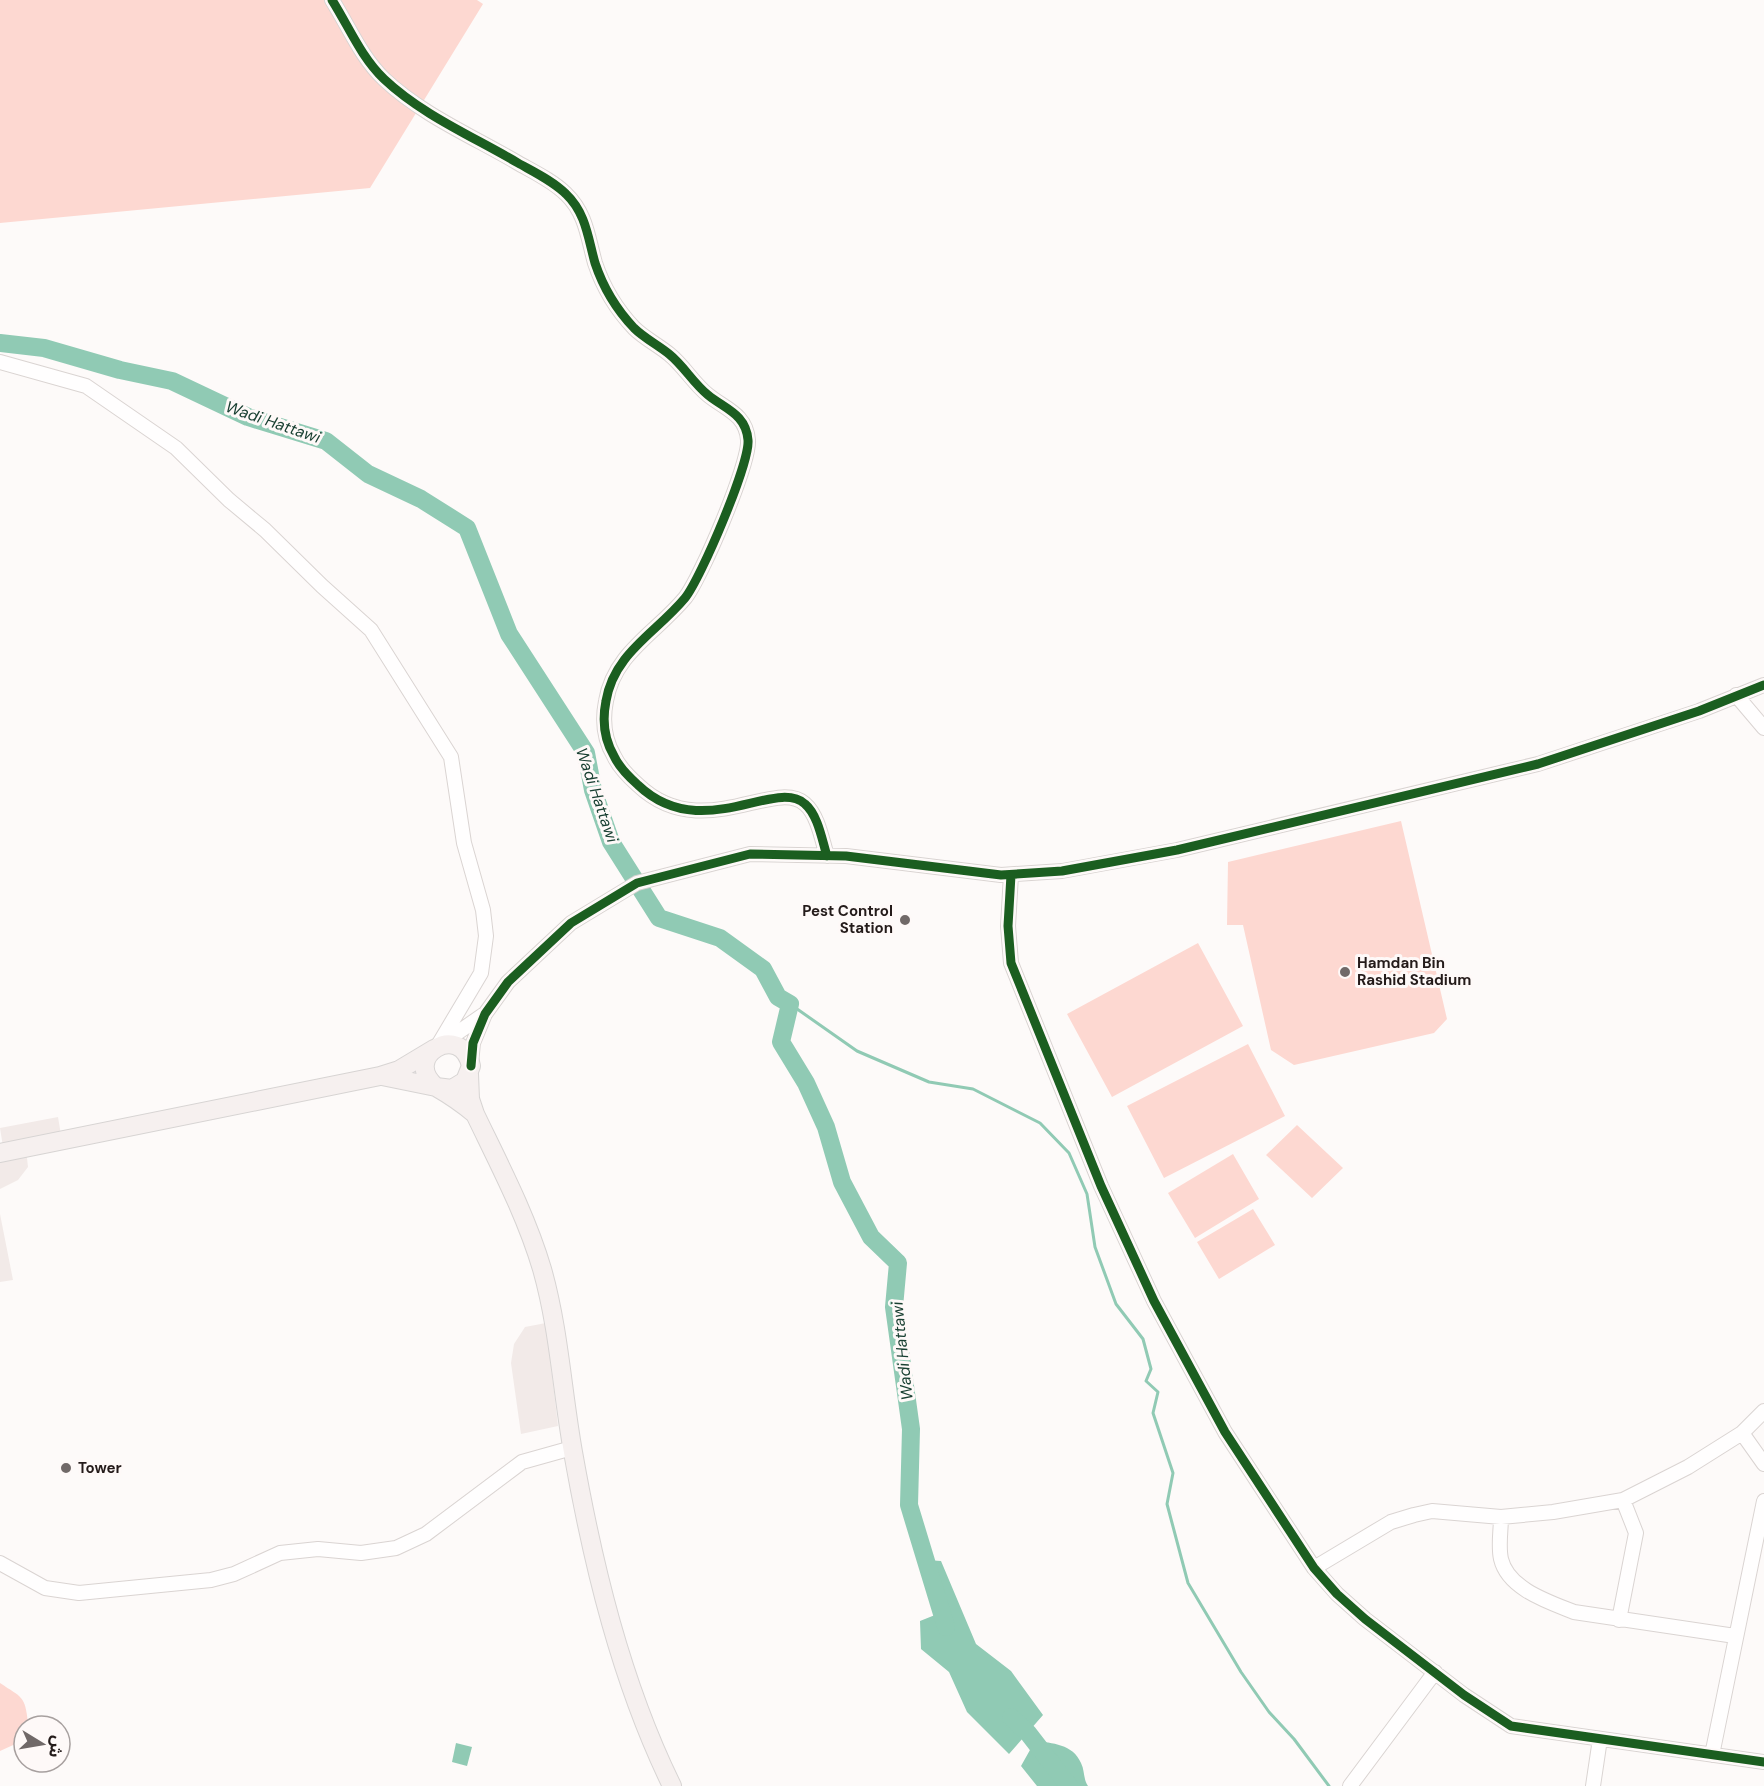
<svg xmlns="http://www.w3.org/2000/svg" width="1764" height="1786" viewBox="0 0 1764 1786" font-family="'DM Sans','Noto Sans Arabic',sans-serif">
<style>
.built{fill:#f2eae8}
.green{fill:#fdd8d1}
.water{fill:#90cab4}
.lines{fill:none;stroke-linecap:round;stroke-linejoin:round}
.stream{stroke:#90cab4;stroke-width:3}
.river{stroke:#90cab4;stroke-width:18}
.minor-casing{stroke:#dad4d2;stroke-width:16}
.major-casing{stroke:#d7d4d3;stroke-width:20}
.minor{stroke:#fffefe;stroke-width:14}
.major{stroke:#f6f0ef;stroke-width:18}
.cycleway-casing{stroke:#fef9f8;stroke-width:13}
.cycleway{stroke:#1b5e20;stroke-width:9}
.poi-dot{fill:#706968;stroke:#fef9f8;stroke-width:2}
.labels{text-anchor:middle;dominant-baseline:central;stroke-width:6;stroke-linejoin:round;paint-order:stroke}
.poi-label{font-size:15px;font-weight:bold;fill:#241b1a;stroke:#fef9f8;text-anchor:start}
.water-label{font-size:16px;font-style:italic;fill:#194032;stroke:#fef9f8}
</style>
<rect width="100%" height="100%" fill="#fdfaf9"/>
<path class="built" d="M 58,1117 L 61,1135 L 25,1140 L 28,1167 L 18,1180 L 0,1189 L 0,1161 L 5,1159 L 0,1128 Z
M 0,1214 L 13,1280 L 0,1282 Z
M 546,1323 L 558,1426 L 521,1434 L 511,1363 L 514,1344 L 525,1327 Z"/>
<path class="green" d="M 0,0 L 477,0 L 483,4 L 370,188 L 0,223 Z
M 1401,821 L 1447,1019 L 1434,1033 L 1294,1065 L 1271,1050 L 1243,925 L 1227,925 L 1228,862 Z
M 1198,943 L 1243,1026 L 1112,1097 L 1067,1014 Z
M 1248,1044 L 1285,1116 L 1164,1178 L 1127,1106 Z
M 1297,1125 L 1343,1168 L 1312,1198 L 1266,1155 Z
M 1233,1154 L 1259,1199 L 1195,1238 L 1168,1193 Z
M 1253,1209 L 1275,1245 L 1219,1279 L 1197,1242 Z
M 0,1683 C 22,1698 25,1695 28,1723 L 24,1726 L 22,1741 L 0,1751 Z"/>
<path class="water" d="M 926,1560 L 941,1561 L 976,1644 L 1011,1671 L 1043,1715 L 1009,1754 L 967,1712 L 949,1672 L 921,1649 L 920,1621 L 935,1615 L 942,1599 L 931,1583 Z
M 1035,1741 C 1052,1743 1073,1744 1081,1763 C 1085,1771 1083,1779 1088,1786 L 1037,1786 L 1021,1766 Z
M 456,1743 L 472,1747 L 467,1766 L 452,1762 Z"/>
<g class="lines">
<path class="stream" d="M 790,1004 L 857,1051 L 929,1082 L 973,1089 L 1040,1123 L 1069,1153 L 1087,1194 L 1095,1247 L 1116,1304 L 1143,1339 L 1151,1369 L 1146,1381 L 1158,1392 L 1153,1413 L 1173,1473 L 1167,1504 L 1188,1583 L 1241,1672 L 1269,1712 L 1294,1739 L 1329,1786"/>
<path class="river" d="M 0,343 L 44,348 L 120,370 L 172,381 L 248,417 L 326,441 L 368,474 L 421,499 L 467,528 L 509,634 L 586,753 L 593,790 L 611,842 L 659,918 L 720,938 L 763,969 L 778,997 L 790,1004 L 781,1042 L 806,1083 L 826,1127 L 842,1182 L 871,1237 L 898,1263 L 894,1307 L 911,1429 L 909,1505 L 946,1627
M 1011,1717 L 1028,1733 L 1069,1786"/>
<g class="minor-casing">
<path id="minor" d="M 332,0 C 349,27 361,57 384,79 C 422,115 474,137 518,163 C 534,172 553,181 566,194 C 586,213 588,238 595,263 C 603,287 616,309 634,328 C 644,338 658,345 669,354 C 684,366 693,383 708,395 C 725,409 746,414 748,440 C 750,463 701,578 685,598 C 656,633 614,653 606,701 C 602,721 604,739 614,756 C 619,767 629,777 638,785 C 701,845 775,777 805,804 C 818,815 822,840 827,856
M 0,362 L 86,386 L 176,448 L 229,500 L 265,530 L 322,586 L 371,630 L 451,757 L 464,843 L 483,910 L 486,936 L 481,973 L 437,1047
M 1736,695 L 1764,728
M 1011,875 L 1008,926 L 1011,963 L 1101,1186 L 1154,1301 L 1225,1432 L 1314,1568 L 1337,1594 L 1365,1619 L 1464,1695 L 1511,1726 L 1764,1762
M 440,1045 L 483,1015
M 471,1064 L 473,1043 L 485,1014 L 508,982 L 571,923 L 637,883 L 750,854 L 846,856 L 1001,875 L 1062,871 L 1177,850 L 1538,764 L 1699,711 L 1764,685
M 1742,1433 L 1764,1464
M 1501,1517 C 1501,1530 1498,1546 1501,1559 C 1508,1589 1549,1602 1574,1612 L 1735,1636
M 0,1563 L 45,1588 L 79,1593 L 211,1580 L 234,1574 L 280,1553 L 318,1549 L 361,1553 L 396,1548 L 426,1534 L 522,1462 L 572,1448
M 1314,1568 L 1391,1522 L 1414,1515 L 1432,1511 L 1501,1517 L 1553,1512 L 1623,1500 L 1688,1467 L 1742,1433 L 1764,1411
M 1619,1620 L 1636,1533 L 1623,1500
M 1712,1755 L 1764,1501
M 1350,1786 L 1435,1672
M 1593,1786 L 1600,1739"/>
</g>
<g class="major-casing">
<path id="major" d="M 469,1074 L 470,1099 L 475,1114 C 499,1164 526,1215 542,1269 C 559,1329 562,1390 573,1452 C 593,1565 621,1682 672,1786
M 382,1076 L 436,1087
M 436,1087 L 452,1089 L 465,1081 L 471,1066 C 461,1020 400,1057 436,1087 C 450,1095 463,1104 475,1114
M 0,1153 L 380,1076 L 399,1070 L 434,1049"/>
</g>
<use href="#minor" class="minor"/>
<use href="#major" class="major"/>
<g class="cycleway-casing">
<path id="cycleway" d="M 332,0 C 349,27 361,57 384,79 C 422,115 474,137 518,163 C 534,172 553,181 566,194 C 586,213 588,238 595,263 C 603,287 616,309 634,328 C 644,338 658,345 669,354 C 684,366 693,383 708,395 C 725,409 746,414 748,440 C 750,463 701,578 685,598 C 656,633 614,653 606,701 C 602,721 604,739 614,756 C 619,767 629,777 638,785 C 701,845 775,777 805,804 C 818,815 822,840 827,856
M 1011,875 L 1008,926 L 1011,963 L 1101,1186 L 1154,1301 L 1225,1432 L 1314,1568 L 1337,1594 L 1365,1619 L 1464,1695 L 1511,1726 L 1764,1762
M 471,1066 L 473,1043 L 485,1014 L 508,982 L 571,923 L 637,883 L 750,854 L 846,856 L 1001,875 L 1062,871 L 1177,850 L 1538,764 L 1699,711 L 1764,685"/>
</g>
<use href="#cycleway" class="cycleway"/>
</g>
<g class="poi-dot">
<circle cx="905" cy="920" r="6"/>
<circle cx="1345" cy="972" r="6"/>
<circle cx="66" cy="1468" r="6"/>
</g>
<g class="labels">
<g class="poi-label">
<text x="893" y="911" text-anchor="end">Pest Control<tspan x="893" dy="17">Station</tspan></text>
<text x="1357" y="963">Hamdan Bin<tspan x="1357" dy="17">Rashid Stadium</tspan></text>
<text x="78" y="1468">Tower</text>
</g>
<g class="water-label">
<text transform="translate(273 422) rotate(19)">Wadi Hattawi</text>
<text transform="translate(597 795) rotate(71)">Wadi Hattawi</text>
<text transform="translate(902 1351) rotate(-96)">Wadi Hattawi</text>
</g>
</g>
<g transform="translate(42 1744) rotate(101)"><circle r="28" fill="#fef9f8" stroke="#a7a09f" stroke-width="1.5"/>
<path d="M0-4.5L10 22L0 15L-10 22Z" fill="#706968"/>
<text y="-9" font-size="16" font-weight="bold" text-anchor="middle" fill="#241b1a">ش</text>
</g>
</svg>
